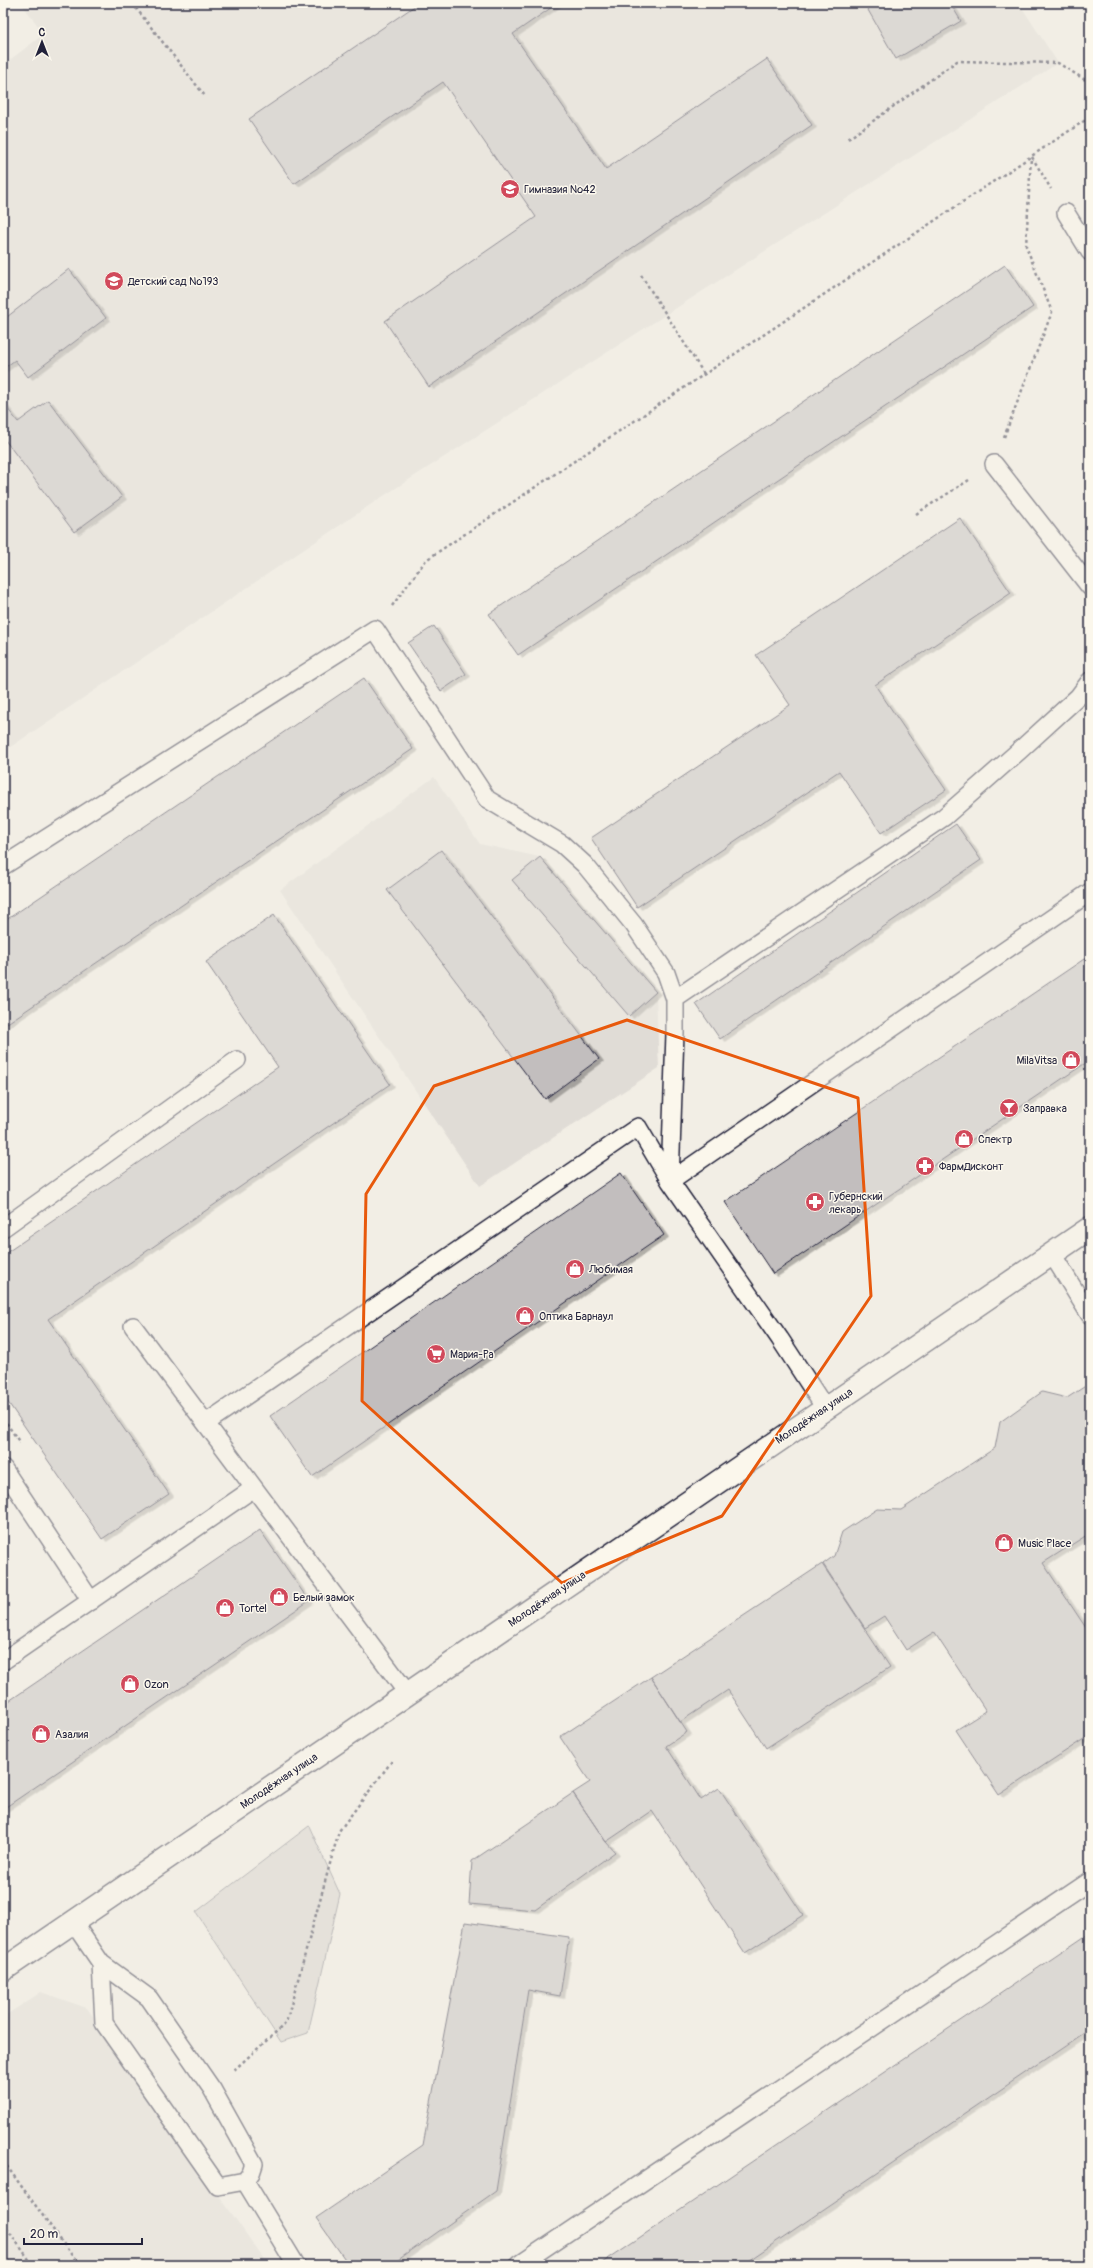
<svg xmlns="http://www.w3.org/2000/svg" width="1093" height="2268" viewBox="0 0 1093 2268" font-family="Pangolin,sans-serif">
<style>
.built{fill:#e0dcd6}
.green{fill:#d4d1cc;stroke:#7b7a84}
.building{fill:#c2bebe;stroke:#22223b;filter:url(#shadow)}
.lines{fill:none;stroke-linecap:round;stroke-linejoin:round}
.service-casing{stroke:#22223b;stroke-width:20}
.tertiary-casing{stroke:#22223b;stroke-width:25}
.path{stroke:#22223b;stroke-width:2.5;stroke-dasharray:3 3;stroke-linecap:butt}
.service{stroke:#fbf7ec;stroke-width:17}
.tertiary{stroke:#fbf7ec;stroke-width:22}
.marked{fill:none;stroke:#e8590c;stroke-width:3;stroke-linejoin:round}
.labels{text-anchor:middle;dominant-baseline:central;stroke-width:3;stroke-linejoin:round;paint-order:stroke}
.poi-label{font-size:11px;fill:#22223b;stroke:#fbf7ec;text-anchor:start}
.street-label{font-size:11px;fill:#22223b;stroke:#fbf7ec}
</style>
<defs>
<filter id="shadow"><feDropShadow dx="4.5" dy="2.5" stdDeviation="0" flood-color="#0004"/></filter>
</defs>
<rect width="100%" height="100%" fill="#f2eee5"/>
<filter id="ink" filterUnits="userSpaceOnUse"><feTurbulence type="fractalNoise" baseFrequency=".025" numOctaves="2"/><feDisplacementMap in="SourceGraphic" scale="8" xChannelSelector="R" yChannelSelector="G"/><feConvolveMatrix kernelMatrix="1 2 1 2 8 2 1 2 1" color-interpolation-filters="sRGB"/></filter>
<g filter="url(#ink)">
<path class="built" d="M 21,3 L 1019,3 L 1058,63 L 382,497 L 3,752 L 3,65 L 44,34 Z
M 434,777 L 480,844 L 540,857 L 656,992 L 659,1068 L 480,1186 L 280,890 Z
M 41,1992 L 87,2008 L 268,2265 L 3,2265 L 3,2017 Z"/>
<path class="green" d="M 309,1826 L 340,1894 L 308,2033 L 281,2042 L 196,1912 Z"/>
<path class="building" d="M 419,3 L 558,3 L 513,34 L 606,169 L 767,59 L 812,125 L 429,387 L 385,321 L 536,217 L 443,82 L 294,184 L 249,119 Z
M 864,3 L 950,3 L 961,21 L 896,59 Z
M 1005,265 L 1033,307 L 518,655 L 489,614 Z
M 69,269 L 106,318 L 28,377 L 15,360 L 3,369 L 3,320 Z
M 48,400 L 122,497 L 74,532 L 5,440 L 3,441 L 3,403 L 18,422 Z
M 960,518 L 1011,593 L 875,685 L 946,790 L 881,833 L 839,771 L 637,907 L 591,838 L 790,705 L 756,655 Z
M 434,626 L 466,674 L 441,691 L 408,643 Z
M 364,678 L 413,749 L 3,1026 L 3,922 Z
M 956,824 L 981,860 L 720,1039 L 696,1004 Z
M 441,850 L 599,1059 L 545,1099 L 387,890 Z
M 540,857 L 656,992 L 629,1016 L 512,880 Z
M 274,915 L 390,1084 L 48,1319 L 169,1494 L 102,1539 L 3,1395 L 3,1255 L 278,1067 L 206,962 Z
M 1090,955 L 1090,1060 L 773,1274 L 725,1202 Z
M 621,1173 L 664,1235 L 312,1477 L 270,1416 Z
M 1087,1385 L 1090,1389 L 1090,1533 L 1043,1563 L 1090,1634 L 1090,1735 L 999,1795 L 956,1730 L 986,1711 L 934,1632 L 906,1650 L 884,1616 L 865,1628 L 823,1564 L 834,1556 L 842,1532 L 877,1509 L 901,1510 L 995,1448 L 1000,1422 L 1042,1392 L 1067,1398 Z
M 260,1530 L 309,1601 L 3,1809 L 3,1705 Z
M 822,1564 L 890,1667 L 766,1748 L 728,1690 L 680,1722 L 651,1677 Z
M 651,1677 L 687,1732 L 666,1746 L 701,1800 L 719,1788 L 803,1915 L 745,1953 L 652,1811 L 606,1842 L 573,1793 L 590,1782 L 560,1737 Z
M 573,1793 L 606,1842 L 615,1852 L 535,1910 L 469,1904 L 472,1861 Z
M 465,1922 L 569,1937 L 560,1996 L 528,1990 L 496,2191 L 391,2265 L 349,2265 L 316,2218 L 423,2145 Z
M 1090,1933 L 1090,2029 L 742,2265 L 599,2265 Z"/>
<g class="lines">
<g class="service-casing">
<path id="service" d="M 1066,213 L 1090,252
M 994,464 L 1090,587
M 3,866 L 375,629 L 487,799 L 562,844 L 585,865 L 634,925 L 666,973 L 675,999 L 675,1033 L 670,1181 L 780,1339 L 825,1408
M 675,999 L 944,817 L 1019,751 L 1078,697 L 1090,681
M 3,1228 L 237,1060
M 1052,1254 L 1090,1315
M 133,1326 L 408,1694
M 206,1423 L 638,1127 L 670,1181 L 1090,892
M 3,1468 L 91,1601
M 3,1661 L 254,1488
M 73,1922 L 101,1963 L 149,1998 L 212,2089 L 254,2164 L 251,2173 L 245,2181 L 296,2265
M 101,1963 L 104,2023 L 218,2186 L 245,2181
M 519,2265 L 1090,1881"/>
</g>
<g class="tertiary-casing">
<path id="tertiary" d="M 3,1970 L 1090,1228"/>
</g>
<path class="path" d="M 132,3 L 205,96
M 848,139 L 957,61 L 1058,63 L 1090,83
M 1032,157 L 1051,189
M 641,275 L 704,374
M 1004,437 L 1052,312 L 1026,246 L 1031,157
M 916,514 L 969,480
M 392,606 L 426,560 L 1090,117
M 3,1418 L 20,1443
M 234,2070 L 286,2023 L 339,1831 L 392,1761
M 3,2161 L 79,2265
M 3,2223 L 33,2265"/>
<use href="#service" class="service"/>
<use href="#tertiary" class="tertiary"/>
</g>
</g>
<path d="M0 0H1093V2268H0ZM 627,1020 L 858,1098 L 871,1296 L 722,1516 L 562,1583 L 362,1401 L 366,1194 L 434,1086 Z" fill="#f2eee5" fill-opacity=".55" fill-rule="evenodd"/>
<path class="marked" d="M 627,1020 L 858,1098 L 871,1296 L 722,1516 L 562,1583 L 362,1401 L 366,1194 L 434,1086 Z"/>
<defs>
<g id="school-disc" transform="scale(1)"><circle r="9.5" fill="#d1495b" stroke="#fbf7ec"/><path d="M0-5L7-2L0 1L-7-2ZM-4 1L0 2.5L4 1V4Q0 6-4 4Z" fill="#fff"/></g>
<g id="shop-disc" transform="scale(1)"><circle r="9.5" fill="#d1495b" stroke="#fbf7ec"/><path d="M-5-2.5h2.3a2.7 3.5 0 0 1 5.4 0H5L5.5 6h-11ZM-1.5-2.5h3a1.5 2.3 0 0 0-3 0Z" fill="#fff"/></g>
<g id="bar-disc" transform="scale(1)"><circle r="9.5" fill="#d1495b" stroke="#fbf7ec"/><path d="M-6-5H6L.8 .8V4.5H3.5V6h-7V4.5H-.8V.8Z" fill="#fff"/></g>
<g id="pharmacy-disc" transform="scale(1)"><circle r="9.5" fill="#d1495b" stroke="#fbf7ec"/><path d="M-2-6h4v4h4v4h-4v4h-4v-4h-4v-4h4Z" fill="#fff"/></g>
<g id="supermarket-disc" transform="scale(1)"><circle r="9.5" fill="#d1495b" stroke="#fbf7ec"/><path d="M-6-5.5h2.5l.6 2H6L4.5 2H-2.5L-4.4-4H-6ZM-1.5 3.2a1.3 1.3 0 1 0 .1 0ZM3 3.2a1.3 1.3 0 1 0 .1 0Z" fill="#fff"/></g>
</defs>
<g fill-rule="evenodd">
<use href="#school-disc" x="510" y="189"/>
<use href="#school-disc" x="114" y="281"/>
<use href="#shop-disc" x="1071" y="1060"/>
<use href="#bar-disc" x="1009" y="1108"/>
<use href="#shop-disc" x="964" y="1139"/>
<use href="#pharmacy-disc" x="925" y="1166"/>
<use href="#pharmacy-disc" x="815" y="1202"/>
<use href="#shop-disc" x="575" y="1269"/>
<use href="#shop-disc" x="525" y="1316"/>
<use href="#supermarket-disc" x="436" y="1354"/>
<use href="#shop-disc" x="1004" y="1543"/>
<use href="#shop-disc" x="279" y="1597"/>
<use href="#shop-disc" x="225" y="1608"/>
<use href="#shop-disc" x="130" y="1684"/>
<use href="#shop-disc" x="41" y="1734"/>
</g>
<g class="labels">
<g class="poi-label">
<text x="524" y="189">Гимназия №42</text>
<text x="128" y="281">Детский сад №193</text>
<text x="1057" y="1060" text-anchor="end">MilaVitsa</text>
<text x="1023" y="1108">Заправка</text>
<text x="978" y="1139">Спектр</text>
<text x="939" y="1166">ФармДисконт</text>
<text x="829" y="1196">Губернский<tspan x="829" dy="13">лекарь</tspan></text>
<text x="589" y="1269">Любимая</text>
<text x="539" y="1316">Оптика Барнаул</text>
<text x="450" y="1354">Мария-Ра</text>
<text x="1018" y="1543">Music Place</text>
<text x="293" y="1597">Белый замок</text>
<text x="239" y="1608">Tortel</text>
<text x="144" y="1684">Ozon</text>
<text x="55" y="1734">Азалия</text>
</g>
<g class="street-label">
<text transform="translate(814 1416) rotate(-34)">Молодёжная улица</text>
<text transform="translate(547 1599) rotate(-34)">Молодёжная улица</text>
<text transform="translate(279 1781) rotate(-34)">Молодёжная улица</text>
</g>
</g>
<rect width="1093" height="2268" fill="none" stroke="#fbf7ec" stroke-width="16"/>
<rect x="8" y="8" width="1077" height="2252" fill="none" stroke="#22223b" stroke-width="1.5" filter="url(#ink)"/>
<g transform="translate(42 42)" stroke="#fbf7ec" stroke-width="3" paint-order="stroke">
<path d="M0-3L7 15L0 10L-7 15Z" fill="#22223b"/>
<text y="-6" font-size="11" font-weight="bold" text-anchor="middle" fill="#22223b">С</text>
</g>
<path d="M24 2238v6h118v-6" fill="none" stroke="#22223b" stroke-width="2"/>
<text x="30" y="2238" font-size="12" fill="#22223b" stroke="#fbf7ec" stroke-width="3" paint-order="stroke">20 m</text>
</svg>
